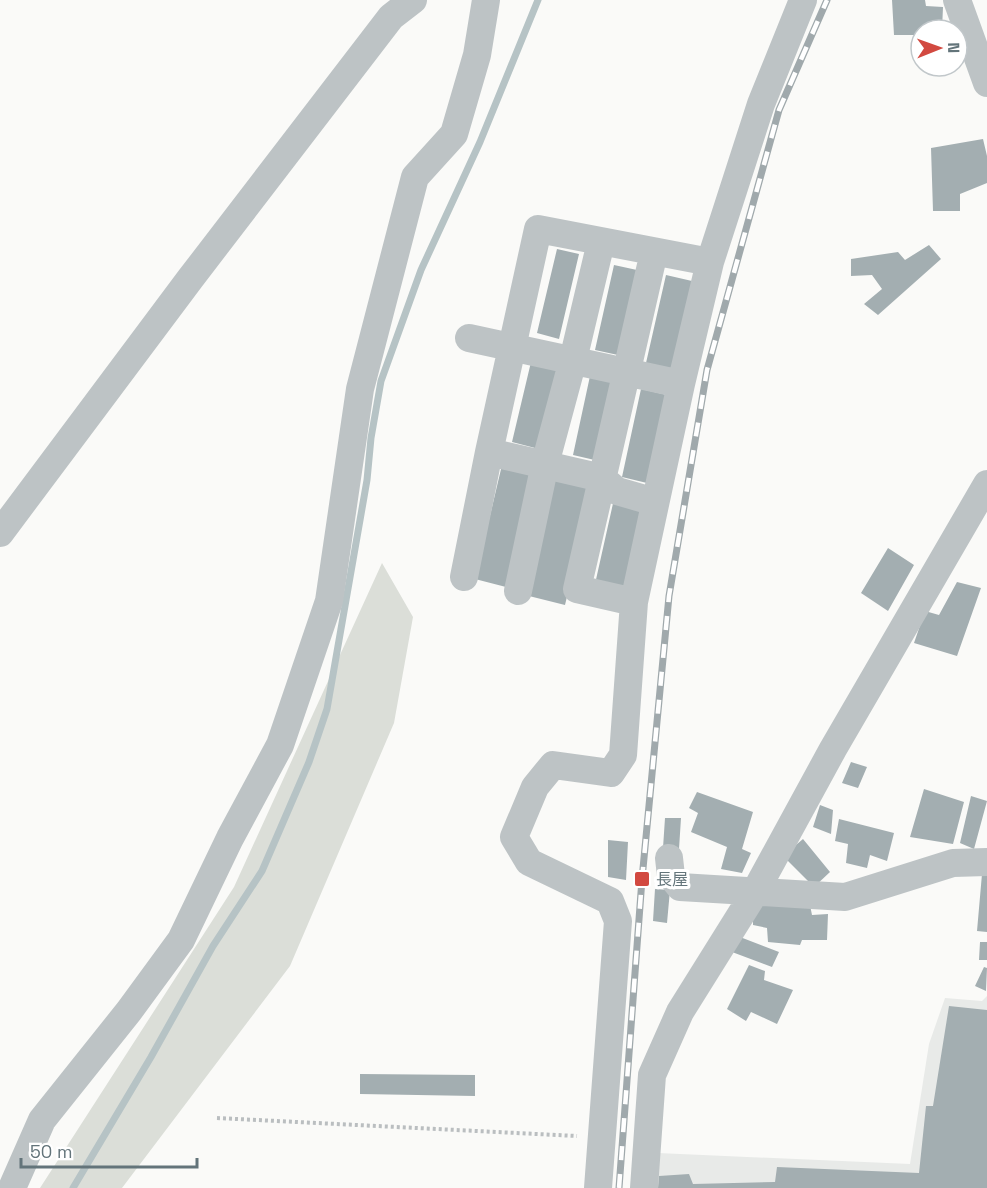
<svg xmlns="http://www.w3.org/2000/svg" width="987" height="1188" viewBox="0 0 987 1188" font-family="'Space Grotesk','Noto Sans JP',sans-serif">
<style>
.built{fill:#e8eae8}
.green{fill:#dbded8}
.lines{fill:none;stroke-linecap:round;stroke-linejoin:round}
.stream{stroke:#b6c3c5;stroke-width:7}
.building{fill:#a3aeb1}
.path{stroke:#babec0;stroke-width:4;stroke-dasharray:3 3;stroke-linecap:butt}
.minor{stroke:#bdc3c5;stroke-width:28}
.rail-casing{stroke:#a0a9ac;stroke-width:7}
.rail{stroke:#fff;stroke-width:4.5;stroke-dasharray:14;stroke-linecap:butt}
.poi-dot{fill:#d24940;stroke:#fff;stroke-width:2}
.labels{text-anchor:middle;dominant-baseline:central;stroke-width:6;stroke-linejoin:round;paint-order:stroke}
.poi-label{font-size:16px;fill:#63747a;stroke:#fff;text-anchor:start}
</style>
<rect width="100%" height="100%" fill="#fafaf8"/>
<path class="built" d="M 987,996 L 987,1188 L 656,1188 L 658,1153 L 910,1164 L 929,1044 L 945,998 L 982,1001 Z"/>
<path class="green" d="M 382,563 L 413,617 L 394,723 L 290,966 L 122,1188 L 40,1188 L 234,887 Z"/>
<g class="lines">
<path class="stream" d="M 73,1188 L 151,1057 L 213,946 L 262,871 L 309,762 L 327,709 L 367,480 L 371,438 L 381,381 L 421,270 L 480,142 L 538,0"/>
</g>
<path class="building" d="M 892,0 L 925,0 L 926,6 L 943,7 L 942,30 L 921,30 L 921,35 L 894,35 Z
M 983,139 L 987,156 L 987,183 L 960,194 L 960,211 L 933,211 L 931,148 Z
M 929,245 L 941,259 L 878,315 L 864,304 L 882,289 L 872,275 L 851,276 L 851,259 L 898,252 L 905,260 Z
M 557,249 L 579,254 L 559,339 L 537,333 Z
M 614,265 L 637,270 L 618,355 L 595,350 Z
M 666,275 L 692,281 L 672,369 L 646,363 Z
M 531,362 L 559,369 L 539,449 L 512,442 Z
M 590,376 L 616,382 L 599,461 L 573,455 Z
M 641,389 L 667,395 L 647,483 L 622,477 Z
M 502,465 L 533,472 L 506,587 L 475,579 Z
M 555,479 L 593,489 L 565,605 L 529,596 Z
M 614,499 L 643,505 L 623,591 L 595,584 Z
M 888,548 L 914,565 L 888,611 L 861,593 Z
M 957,582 L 981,588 L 957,656 L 914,643 L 925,611 L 939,615 Z
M 851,762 L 867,767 L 858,788 L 842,783 Z
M 924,789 L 964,802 L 953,844 L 910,837 Z
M 697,792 L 753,812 L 742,849 L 751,853 L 742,873 L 721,869 L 727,847 L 691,832 L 698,813 L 689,808 Z
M 971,796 L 987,801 L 974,849 L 960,843 Z
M 820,805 L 833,810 L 831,834 L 813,827 Z
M 665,818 L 681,818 L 679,849 L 663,848 Z
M 839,819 L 894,833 L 887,861 L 870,855 L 867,868 L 846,863 L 848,844 L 835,841 Z
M 803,839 L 830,872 L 814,887 L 783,856 Z
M 608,840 L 628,842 L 626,880 L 608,877 Z
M 982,874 L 987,874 L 987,932 L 977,931 Z
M 655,889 L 670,890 L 667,923 L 653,921 Z
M 763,900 L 810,905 L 812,915 L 828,914 L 827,940 L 802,940 L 800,945 L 768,942 L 767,928 L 753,925 L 753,916 Z
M 740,937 L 779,952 L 772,967 L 732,952 Z
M 980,942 L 987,942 L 987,960 L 979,960 Z
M 749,965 L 765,971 L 764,980 L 793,990 L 777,1024 L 751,1012 L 746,1021 L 727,1009 Z
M 984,967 L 987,968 L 986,991 L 975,986 Z
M 949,1006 L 987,1010 L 987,1188 L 658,1188 L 659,1176 L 689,1174 L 693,1184 L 775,1182 L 777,1167 L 919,1173 L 926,1106 L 933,1106 Z
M 360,1074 L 475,1075 L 475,1096 L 360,1094 Z"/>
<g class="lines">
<path class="path" d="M 217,1118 L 577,1136"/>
<path class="minor" d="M 957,0 L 987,83
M 469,338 L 681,384
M 489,452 L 602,478 L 617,491 L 655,502
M 0,533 L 190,279 L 391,17 L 413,0
M 464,577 L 489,452 L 538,229 L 710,262
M 518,591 L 545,464 L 573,360 L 601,242
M 634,602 L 577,589 L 654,252
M 669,858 L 671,876 L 680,887 L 845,897 L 953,863 L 987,862
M 12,1188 L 42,1120 L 129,1011 L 181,940 L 230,838 L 280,745 L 329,601 L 360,389 L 415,177 L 454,134 L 477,55 L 486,0
M 598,1188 L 618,921 L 610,901 L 529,862 L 514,837 L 535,787 L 553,765 L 611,773 L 623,755 L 634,602 L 681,384 L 710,262 L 761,104 L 803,0
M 644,1188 L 652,1075 L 680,1012 L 755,892 L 833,749 L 987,484"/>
<g class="rail-casing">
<path id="rail" d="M 619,1188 L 642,879 L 669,596 L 707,370 L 779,110 L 827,0"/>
</g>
<use href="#rail" class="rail"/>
</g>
<rect class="poi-dot" x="634" y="871" width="16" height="16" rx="3"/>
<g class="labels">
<g class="poi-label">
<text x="656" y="879">長屋</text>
</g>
</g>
<g transform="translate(939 48) rotate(89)"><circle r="28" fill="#ffffff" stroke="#c1c7ca" stroke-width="1.5"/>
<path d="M0-4.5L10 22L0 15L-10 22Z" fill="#d24940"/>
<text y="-9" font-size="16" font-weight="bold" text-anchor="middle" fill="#63747a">N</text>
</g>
<path d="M21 1158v9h176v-9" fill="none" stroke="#63747a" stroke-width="3"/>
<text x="30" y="1158" font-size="18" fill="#63747a" stroke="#ffffff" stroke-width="4.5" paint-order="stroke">50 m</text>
</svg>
